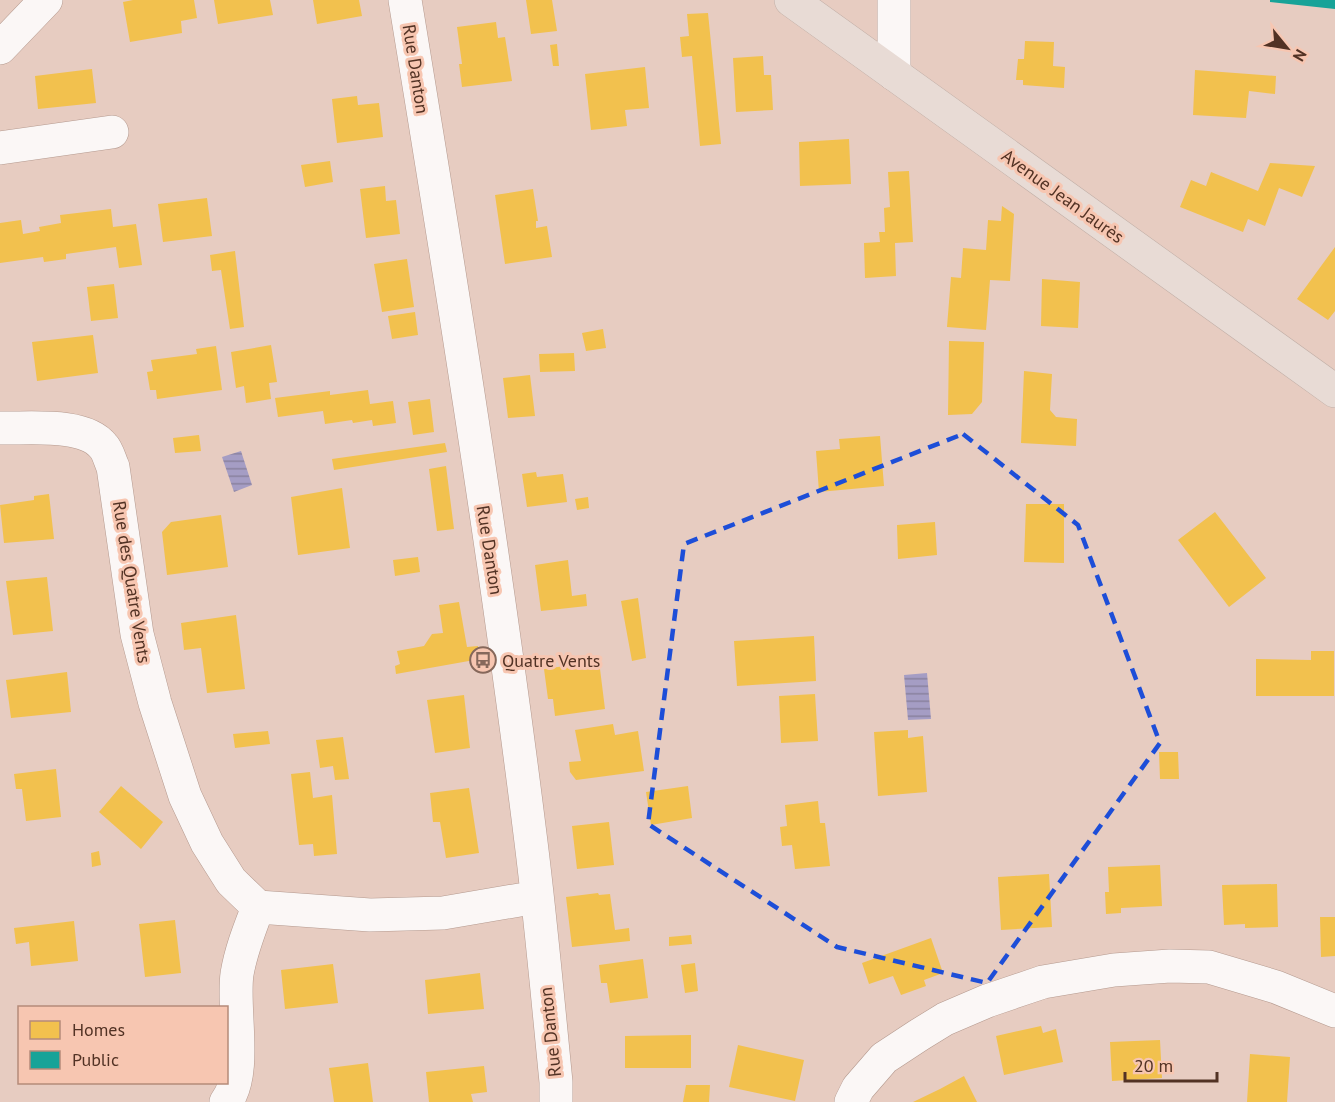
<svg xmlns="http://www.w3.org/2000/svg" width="1335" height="1102" viewBox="0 0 1335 1102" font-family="'PT Sans',sans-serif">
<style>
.water{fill:url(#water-rules)}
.homes{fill:#f2c14e}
.public{fill:#17a398}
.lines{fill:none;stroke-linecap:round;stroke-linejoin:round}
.minor-casing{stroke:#b4998e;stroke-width:34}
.major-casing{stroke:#c0aea6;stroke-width:34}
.minor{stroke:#fbf7f6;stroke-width:33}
.major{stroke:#e8dbd5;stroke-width:33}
.marked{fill:none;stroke:#1d4ed8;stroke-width:4.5;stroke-dasharray:12 8;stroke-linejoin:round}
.labels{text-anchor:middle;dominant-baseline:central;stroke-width:6;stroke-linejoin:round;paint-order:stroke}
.street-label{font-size:18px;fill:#523224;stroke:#f7c6b1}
.poi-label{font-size:18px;fill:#523224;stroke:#f7c6b1;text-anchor:start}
</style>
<defs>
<pattern id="water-rules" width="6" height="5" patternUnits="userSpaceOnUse" patternTransform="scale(1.5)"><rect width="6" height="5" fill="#a59dc4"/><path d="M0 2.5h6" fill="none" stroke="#89819f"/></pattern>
</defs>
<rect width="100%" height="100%" fill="#e7ccc1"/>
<path class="water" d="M 241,451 L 252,485 L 234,492 L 222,457 Z
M 927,673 L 931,719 L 908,720 L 904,675 Z"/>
<path class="homes" d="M 133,0 L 194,0 L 197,18 L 181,21 L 182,33 L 130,42 L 123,2 Z
M 214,0 L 270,0 L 273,15 L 218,24 Z
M 313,0 L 359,0 L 362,16 L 317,24 Z
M 526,0 L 552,0 L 557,31 L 531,34 Z
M 708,13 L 721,144 L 700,146 L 692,56 L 682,57 L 680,37 L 689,36 L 687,14 Z
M 496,22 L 498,38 L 505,37 L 512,81 L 462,87 L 459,64 L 462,64 L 457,27 Z
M 1025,41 L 1054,42 L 1053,66 L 1065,67 L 1064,88 L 1023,85 L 1023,80 L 1016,80 L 1018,59 L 1024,59 Z
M 557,44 L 559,66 L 553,66 L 550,45 Z
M 763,56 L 764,75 L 771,75 L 773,110 L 736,112 L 733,58 Z
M 645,67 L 649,108 L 625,110 L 627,126 L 591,130 L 585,74 Z
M 92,69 L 96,103 L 38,109 L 35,76 Z
M 1195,70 L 1276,76 L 1275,94 L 1249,91 L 1246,118 L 1193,115 Z
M 357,96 L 358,105 L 379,103 L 383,137 L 337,143 L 332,99 Z
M 849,139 L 851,184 L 800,186 L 799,142 Z
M 330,161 L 333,182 L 305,187 L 301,165 Z
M 1270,163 L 1315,166 L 1302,197 L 1279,188 L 1265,226 L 1248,219 L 1243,232 L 1180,207 L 1191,180 L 1206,186 L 1211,172 L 1258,191 Z
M 909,171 L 913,242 L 895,243 L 896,276 L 865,278 L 864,243 L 880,242 L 879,232 L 885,232 L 884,208 L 890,207 L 888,172 Z
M 385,186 L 386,201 L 396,200 L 400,234 L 366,238 L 360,189 Z
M 533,189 L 538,221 L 536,221 L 536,228 L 547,226 L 552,257 L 505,264 L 495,195 Z
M 207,198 L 212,236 L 163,242 L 158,204 Z
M 1002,206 L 1014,214 L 1010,281 L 990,280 L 986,330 L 947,327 L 951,277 L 961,278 L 963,248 L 986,250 L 988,220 L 1001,221 Z
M 111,209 L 113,227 L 136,224 L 142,265 L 119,268 L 116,247 L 66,254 L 66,259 L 44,262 L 43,257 L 0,263 L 0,223 L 21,220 L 23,234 L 40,231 L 39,227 L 61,223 L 60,215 Z
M 1335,247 L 1335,311 L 1328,320 L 1297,299 Z
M 235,251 L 244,327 L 230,329 L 221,270 L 212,271 L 210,255 Z
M 407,259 L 414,307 L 382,312 L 374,264 Z
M 1042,279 L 1080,282 L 1078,328 L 1041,326 Z
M 114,284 L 118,318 L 91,321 L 87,287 Z
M 415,312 L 418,335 L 392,339 L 388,316 Z
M 603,329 L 606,348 L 586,351 L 582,333 Z
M 93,335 L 98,373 L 37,381 L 32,342 Z
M 949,341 L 984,342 L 982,402 L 972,414 L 948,415 Z
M 271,345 L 277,382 L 269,383 L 271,399 L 246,403 L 244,386 L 236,388 L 231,352 Z
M 216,346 L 222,390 L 157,399 L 156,390 L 150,390 L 147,372 L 153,371 L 151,360 L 197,354 L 196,349 Z
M 574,353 L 575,371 L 540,372 L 539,354 Z
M 1024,371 L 1052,374 L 1050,410 L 1056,417 L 1077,419 L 1076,446 L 1021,443 Z
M 530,375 L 535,416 L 508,418 L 503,378 Z
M 368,390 L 370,404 L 393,401 L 396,423 L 373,426 L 372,420 L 353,423 L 352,420 L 325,424 L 323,411 L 278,417 L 275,398 L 330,391 L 330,395 Z
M 430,399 L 434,432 L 413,435 L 408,402 Z
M 199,435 L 201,451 L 175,453 L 173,438 Z
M 880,436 L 884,486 L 819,492 L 816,451 L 840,449 L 839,439 Z
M 445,443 L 447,452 L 334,470 L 332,459 Z
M 446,466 L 454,529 L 437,531 L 429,469 Z
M 536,472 L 537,477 L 563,474 L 567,502 L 527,507 L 522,474 Z
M 342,488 L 350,548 L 298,555 L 291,497 Z
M 49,494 L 54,539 L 4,543 L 0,505 L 34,500 L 34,496 Z
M 588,497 L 589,508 L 577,510 L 575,499 Z
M 1026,504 L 1064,504 L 1064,563 L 1024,562 Z
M 1215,512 L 1266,578 L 1229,607 L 1178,540 Z
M 221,515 L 228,567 L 167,575 L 162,532 L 171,522 Z
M 935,522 L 937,555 L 898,559 L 897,525 Z
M 418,557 L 420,572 L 395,576 L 393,560 Z
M 568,560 L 572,596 L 586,594 L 587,606 L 541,611 L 535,565 Z
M 47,577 L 53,631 L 13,635 L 6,581 Z
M 638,598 L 646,658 L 632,661 L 621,601 Z
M 459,602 L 467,647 L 478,646 L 480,659 L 396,674 L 395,666 L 400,664 L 397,651 L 424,646 L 432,634 L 443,633 L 439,605 Z
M 236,615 L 245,689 L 207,693 L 201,648 L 184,650 L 181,623 Z
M 814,636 L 816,681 L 737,686 L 734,641 Z
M 1311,651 L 1334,651 L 1334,696 L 1256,696 L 1256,659 L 1311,660 Z
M 599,661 L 605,709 L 555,716 L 553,699 L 548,699 L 544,669 Z
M 67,672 L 71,712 L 11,718 L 6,680 Z
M 815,694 L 818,741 L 781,743 L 779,696 Z
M 464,695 L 470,748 L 435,753 L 427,700 Z
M 613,724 L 615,735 L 638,731 L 644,771 L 576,780 L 570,772 L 569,762 L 581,761 L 575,730 Z
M 908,730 L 908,738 L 923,736 L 927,792 L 878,796 L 874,732 Z
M 268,731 L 270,744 L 235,748 L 233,734 Z
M 343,737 L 349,779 L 335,780 L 333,766 L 320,768 L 316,740 Z
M 1159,752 L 1178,752 L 1179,779 L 1160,779 Z
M 56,769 L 61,817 L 26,821 L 22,789 L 16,789 L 14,774 Z
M 310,772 L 313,798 L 332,795 L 337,854 L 314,856 L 313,844 L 299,845 L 291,774 Z
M 121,786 L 163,822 L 141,849 L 99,812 Z
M 688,786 L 692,818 L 651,825 L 646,792 Z
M 469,788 L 479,853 L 446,858 L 440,822 L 433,822 L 430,793 Z
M 818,801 L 820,823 L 825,823 L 830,866 L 795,869 L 792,845 L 782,846 L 780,827 L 787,826 L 785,805 Z
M 609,822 L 614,865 L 577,869 L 572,826 Z
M 99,851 L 101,865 L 92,867 L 91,853 Z
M 1160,865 L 1162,906 L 1121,908 L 1121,913 L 1106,914 L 1105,892 L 1109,892 L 1108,867 Z
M 1049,874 L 1052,927 L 1001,930 L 998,877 Z
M 1277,884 L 1278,927 L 1245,928 L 1245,924 L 1224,925 L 1222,885 Z
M 598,893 L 599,895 L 610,894 L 615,930 L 629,928 L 630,941 L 572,947 L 566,897 Z
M 1320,917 L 1335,917 L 1335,956 L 1321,957 Z
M 175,920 L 181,973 L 145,977 L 139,924 Z
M 74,921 L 78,961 L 31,966 L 29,942 L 16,944 L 14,928 Z
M 691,935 L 692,944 L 669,946 L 669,937 Z
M 931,938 L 943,973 L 924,980 L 926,986 L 901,995 L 893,976 L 869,984 L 862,963 Z
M 643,959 L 648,998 L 610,1003 L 607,983 L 601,983 L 599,965 Z
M 695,963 L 698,991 L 685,993 L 681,965 Z
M 333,964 L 338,1003 L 285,1009 L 281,970 Z
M 480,973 L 484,1009 L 428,1014 L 425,980 Z
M 1041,1026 L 1043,1033 L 1056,1029 L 1063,1062 L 1004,1075 L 996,1036 Z
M 691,1035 L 691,1068 L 625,1068 L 625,1036 Z
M 1160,1040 L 1162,1078 L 1112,1081 L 1110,1042 Z
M 738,1045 L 804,1060 L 795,1101 L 729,1087 Z
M 1250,1054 L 1290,1057 L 1287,1102 L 1247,1102 Z
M 368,1063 L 373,1102 L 334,1102 L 329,1068 Z
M 484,1066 L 487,1092 L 471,1094 L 473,1102 L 429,1102 L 426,1072 Z
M 964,1076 L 977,1102 L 913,1102 L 940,1089 Z
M 686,1085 L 710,1085 L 709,1102 L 683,1102 Z"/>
<path class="public" d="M 1270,0 L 1335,0 L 1335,9 L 1270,2 Z"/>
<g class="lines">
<g class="minor-casing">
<path id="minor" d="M 405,0 C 451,280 496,560 531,842 C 541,922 548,1002 556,1082 L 556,1102
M 0,48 L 46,0
M 894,74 L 894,0
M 0,148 L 112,132
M 0,428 C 28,429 84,422 103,446 C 108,451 110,461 113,467 L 137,634 L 155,703 L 185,796 L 207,843 L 231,881 L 258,907 C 250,928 241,950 237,974 C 232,1009 248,1074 226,1102
M 258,907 L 370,915 L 443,913 L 537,897
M 851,1102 L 858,1088 L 884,1058 L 919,1035 L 945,1019 L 987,1001 L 1043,982 L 1114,970 L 1170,966 L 1209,967 L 1276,987 L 1335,1011"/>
</g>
<g class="major-casing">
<path id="major" d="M 791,0 L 1335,391"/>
</g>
<use href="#minor" class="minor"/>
<use href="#major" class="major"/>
</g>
<path class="marked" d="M 963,434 L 1078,525 L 1160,743 L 987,983 L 837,947 L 648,824 L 684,544 Z"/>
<defs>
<g id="bus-ring" transform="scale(1.35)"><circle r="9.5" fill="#f7c6b1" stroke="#86685b" stroke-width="1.5"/><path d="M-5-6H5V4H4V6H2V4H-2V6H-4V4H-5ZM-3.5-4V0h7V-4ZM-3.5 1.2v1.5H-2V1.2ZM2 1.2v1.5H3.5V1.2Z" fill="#86685b"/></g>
</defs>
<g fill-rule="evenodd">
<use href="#bus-ring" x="483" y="660"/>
</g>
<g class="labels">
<g class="street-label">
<text transform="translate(416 69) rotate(81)">Rue Danton</text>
<text transform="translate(1063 196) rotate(36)">Avenue Jean Jaurès</text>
<text transform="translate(490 550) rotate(81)">Rue Danton</text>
<text transform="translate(132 582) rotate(81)">Rue des Quatre Vents</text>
<text transform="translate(550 1032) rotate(-96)">Rue Danton</text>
</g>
<g class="poi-label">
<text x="502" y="660">Quatre Vents</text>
</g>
</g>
<rect x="18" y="1006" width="210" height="78" fill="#f7c6b1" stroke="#b58b79" stroke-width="1.5"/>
<rect x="30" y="1021" width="30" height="18" fill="#f2c14e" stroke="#b58b79" stroke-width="1.5"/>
<text x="72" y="1036" font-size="18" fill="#523224">Homes</text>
<rect x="30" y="1051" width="30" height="18" fill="#17a398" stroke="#b58b79" stroke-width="1.5"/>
<text x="72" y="1066" font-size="18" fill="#523224">Public</text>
<g transform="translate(1287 48) rotate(120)" stroke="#f7c6b1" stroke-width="4.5" paint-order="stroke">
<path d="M0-4.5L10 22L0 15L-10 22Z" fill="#523224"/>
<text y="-9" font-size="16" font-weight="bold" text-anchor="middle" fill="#523224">N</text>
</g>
<path d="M1125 1072v9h92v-9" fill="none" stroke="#523224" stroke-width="3"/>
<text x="1134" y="1072" font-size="18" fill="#523224" stroke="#f7c6b1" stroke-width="4.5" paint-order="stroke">20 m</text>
</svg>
